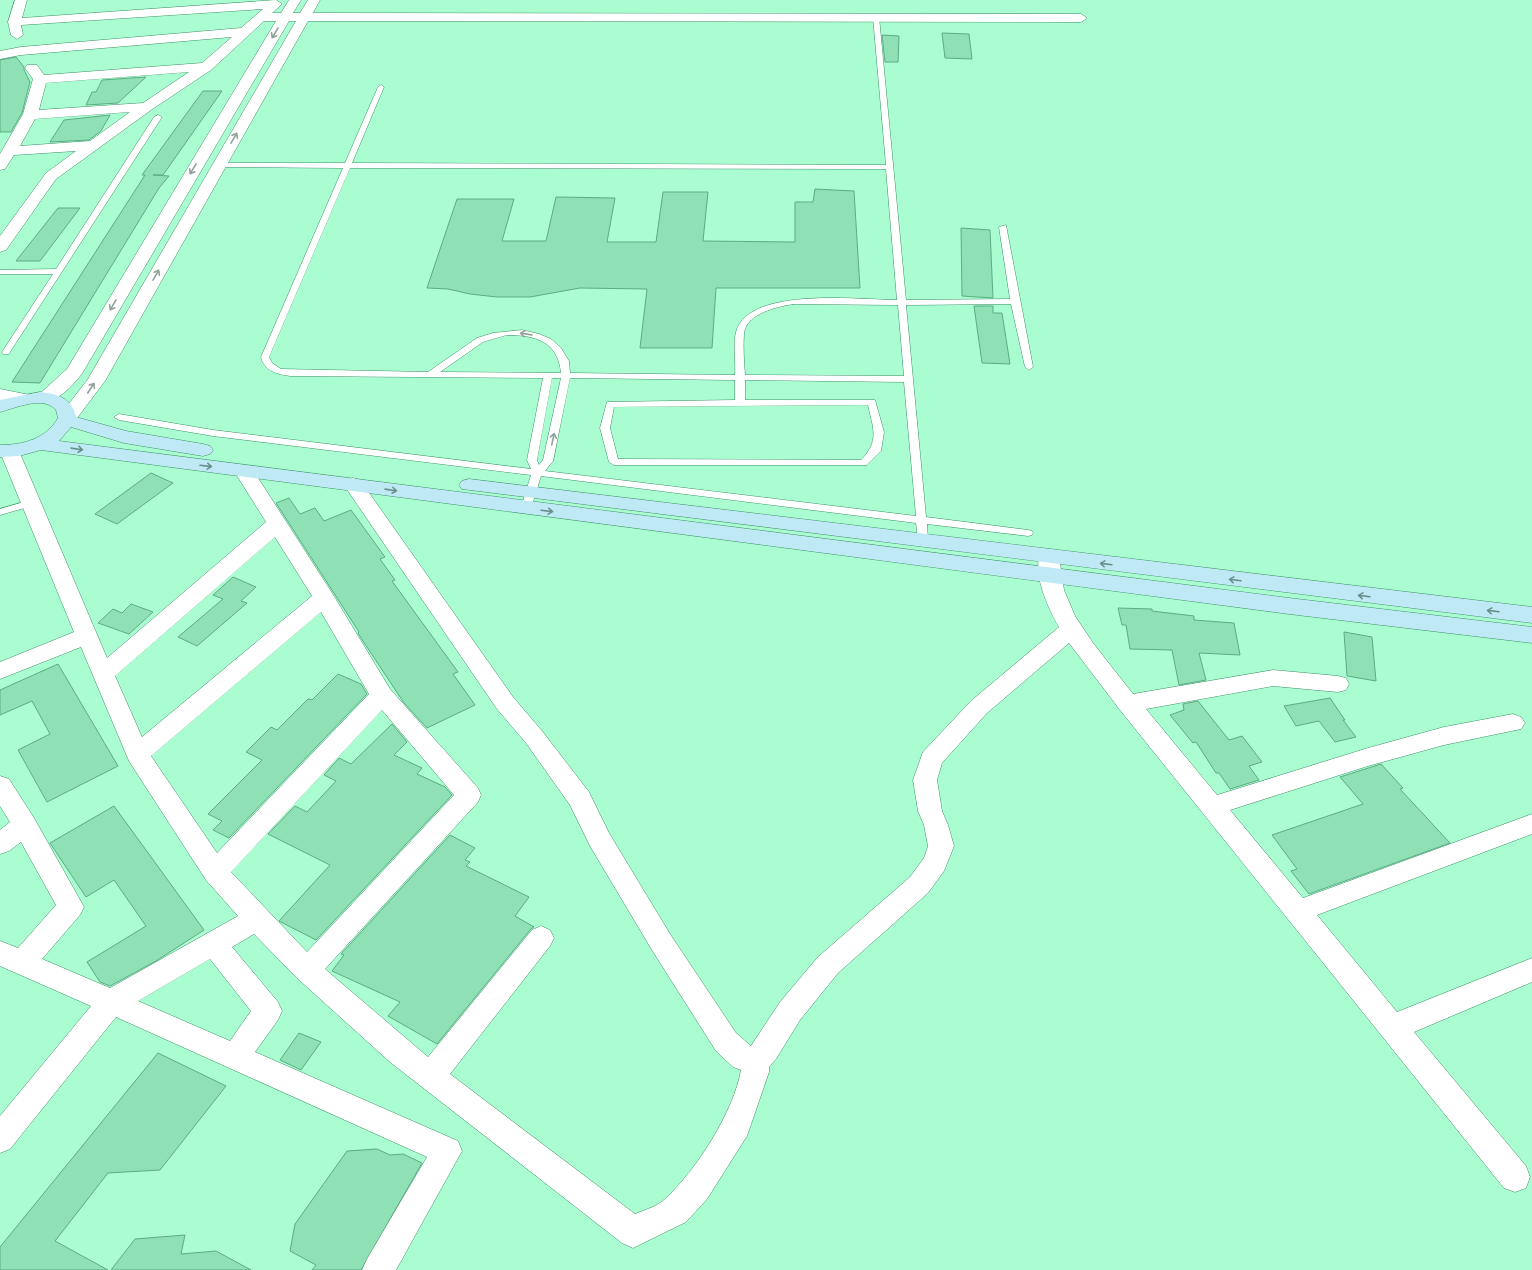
<svg xmlns="http://www.w3.org/2000/svg" width="1532" height="1270" font-family="Lato,sans-serif">
<rect width="100%" height="100%" fill="#aafdd0"/>
<!-- building -->
<g fill="#8fe0b5" stroke="#5bac83">
<path d="M942 33 969 34 972 59 945 58Z"/>
<path d="M882 35 899 36 898 62H885Z"/>
<path d="M16 57 24 67V70L30 82 22 113 11 132H0V60Z"/>
<path d="M146 77 118 103 86 105 92 92H96L102 80Z"/>
<path d="M203 91H222L163 175H153L169 176 159 188 40 383 12 382 145 175H142Z"/>
<path d="M110 115 101 131 89 140 50 142 64 120Z"/>
<path d="M815 189 854 191 860 288H716L712 348H640L647 289 580 288 530 297H497L470 294 448 289 427 288 457 199H514L502 241H546L556 197 615 198 607 242H656L663 192H708L703 241 795 242V202H813Z"/>
<path d="M58 208H80L40 261H16Z"/>
<path d="M961 228 990 230 993 298 962 296Z"/>
<path d="M974 306H993V313H1002L1010 364 982 363Z"/>
<path d="M151 473 173 483 117 524 95 514Z"/>
<path d="M289 498 300 514 315 508 324 521 351 510 385 557 380 559 395 580 392 581 458 672 453 674 475 705 427 728 404 703 363 641 358 633 359 632 276 503Z"/>
<path d="M233 577 256 587 241 601 247 603 197 646 178 637 223 599 213 595Z"/>
<path d="M131 604 153 612 129 634 98 623 113 609 122 613Z"/>
<path d="M1118 608 1152 609V611L1194 616V620L1234 623 1240 655 1199 653 1206 680 1179 685 1172 650 1130 649 1126 625H1122Z"/>
<path d="M1344 632 1372 637 1376 681 1347 676Z"/>
<path d="M58 664 118 766 47 802 18 750 50 734 32 701 0 715V690Z"/>
<path d="M338 674 361 684 367 694 229 838 213 830 222 821 208 814 262 760 246 752 271 727 277 730 308 699 312 700Z"/>
<path d="M1330 698 1345 720H1343L1356 737 1335 742 1319 721 1296 726 1284 706Z"/>
<path d="M1198 701 1229 740 1242 736 1262 762 1249 766 1259 780 1230 789 1219 773H1216L1196 742 1193 743 1170 715 1184 710 1183 704Z"/>
<path d="M392 724 407 742 394 755 422 768 417 774 445 787 452 795 316 940 279 921 330 865 268 834 295 806 307 812 336 781 324 775 339 758 351 764Z"/>
<path d="M1381 764 1403 788 1400 789 1450 843 1309 894 1291 871 1297 869 1272 835 1363 804 1340 777Z"/>
<path d="M114 806 204 930 156 961 110 986 100 982 87 962 146 926 114 880 86 897 50 843Z"/>
<path d="M450 835 475 848 465 860 470 862 466 866 529 897 515 916 534 927 531 929 437 1044 388 1016 400 1002 332 971 344 955 341 954Z"/>
<path d="M299 1033 321 1042 301 1070 280 1060Z"/>
<path d="M158 1053 226 1086 160 1170 108 1173 55 1241 108 1270H0V1247Z"/>
<path d="M377 1149 390 1155 403 1154 422 1163 361 1270H312L316 1265 290 1251 295 1224 347 1151Z"/>
<path d="M185 1235 181 1254 216 1251 251 1270H111L135 1239Z"/>
</g>
<g fill="none" stroke-linecap="round" stroke-linejoin="round">
<!-- service casing -->
<g stroke="#3e9068" stroke-width="1">
<g id="service">
<path d="M876 15 879 17 906 300 1010 299 999 227 1006 225 1033 367 1029 370 1025 367 1011 304 906 305 926 517 1028 530 1032 531 1033 533 1032 535 1028 536 927 524 928 540 923 543 918 540 916 523 541 476 531 508 526 511 521 508 531 475 213 436 119 420 114 417 119 414 213 430 531 469 527 460 543 378 290 376C277 374 264 371 261 357L343 168 219 167 215 165 216 163H345L378 87 381 85 384 87 352 163 886 165 873 17ZM350 168 886 169 897 300C861 300 748 286 736 332 733 343 736 363 735 375L570 373 569 361 561 348 551 339 539 334 522 330 493 333 477 338 428 372 281 369 272 363 269 357ZM793 304 898 305 904 376 745 375C744 361 743 347 744 333 747 313 777 307 793 304ZM507 335C535 335 558 341 561 373L440 372 483 342ZM552 378H561L543 460 539 465 537 460ZM570 378 735 380V400L607 402 600 428 609 462 614 465H867L881 451 884 432 875 400H745V380L904 382 916 516 545 471 553 461ZM868 405C873 428 880 441 861 460L618 459 610 428 614 407Z"/>
<path d="M158 115 162 117 10 352 9 354H3L2 352 53 274H0V270L56 269 154 117Z"/>
<path d="M31 500 36 503 35 505 0 515V509Z"/>
</g>
</g>
<!-- minor casing -->
<g stroke="#3e9068" stroke-width="1">
<g id="minor">
<path d="M15 0H27L22 18 276 0 282 4 272 13H281L289 0H301L293 13H300L308 0H320L313 13 1081 14 1087 18 1081 22 308 21 105 381 74 422 67 424 60 422 58 418 88 379 296 21H289L83 372C74 385 54 406 37 402L35 398 67 369 276 21H264L211 70 151 110 56 179 6 250 0 252V236L46 173 76 151 14 155 5 169 0 170V154L23 114 33 79 25 68 27 65H37L44 75 202 63 232 37 21 55 0 59V51L21 47 241 28 263 9 21 25 23 35 17 39 11 35 8 22ZM189 72 143 103 39 110 46 83ZM130 112 90 141 20 146 35 119Z"/>
<path d="M9 445 16 447 19 451 107 658 266 522 234 471 237 467 244 465 251 467 332 593 390 689 478 788 481 795 478 802 325 969 428 1057 532 930 541 926 550 930 554 938 550 946 450 1074 635 1214C645 1210 658 1206 665 1199 696 1171 734 1111 741 1070L733 1067 716 1051 652 950 590 846 570 805 526 743 497 709 346 488 343 484 346 480 353 478 360 480 513 697 542 731 589 792 609 833 670 934 736 1033 751 1046 780 1002 818 957 910 877 924 858 928 846 924 825 918 811 913 780 923 752 971 701 1059 627C1049 610 1030 570 1042 551L1049 549 1056 551 1059 556 1064 590 1075 616 1093 643 1133 694 1273 670 1338 676 1346 678 1349 684 1346 690 1338 692 1273 686 1146 709 1217 795 1368 748 1444 727 1513 714 1521 717 1525 723 1521 729 1444 745 1368 766 1230 810 1303 898 1532 814V834L1317 915 1397 1012 1532 958V982L1414 1032 1526 1166 1530 1177 1526 1188 1515 1192 1504 1188 1120 710 1069 643 987 713 942 763 937 780 942 811 948 825 954 846 944 871 928 893 838 973 800 1020 776 1059 769 1067V1072L747 1136 707 1199 686 1222 633 1248 622 1243 390 1062 297 978 254 934 232 947 278 1002 282 1011 278 1020 255 1052 458 1141 462 1151 396 1270H362L367 1259 427 1157 116 1017 10 1149 0 1153V1116L91 1006 0 966V941L18 948 56 905 21 842 9 851 0 854V830L10 822 0 806V776L9 779 34 818 84 907 80 915 42 959 110 988 238 916 206 880 129 761 81 647 0 679V662L74 632 0 452 2 447ZM275 537 312 596 142 737 115 676ZM321 612 369 694 217 853 151 756ZM382 710 454 795 307 952 231 872ZM210 959 251 1011 230 1041 138 1001Z"/>
</g>
</g>
<!-- tertiary casing -->
<g stroke="#3e9068" stroke-width="1">
<path id="tertiary" d="M0 389 30 395 32 399 30 403 23 405 0 401Z"/>
</g>
<!-- secondary casing -->
<g stroke="#3e9068" stroke-width="1">
<g id="secondary">
<path d="M40 392C58 394 72 398 76 417L126 431 203 444 210 446 213 450 210 454 203 456 124 443 71 427 59 441 1289 598 1532 627V643L1289 614 41 450 19 456 0 457V445C23 445 46 439 58 418L56 410C43 395 16 408 0 412V400Z"/>
<path d="M469 479 1532 607V623L462 489 459 485 462 481Z"/>
</g>
</g>
<!-- service -->
<use href="#service" fill="#fff" fill-rule="evenodd"/>
<!-- minor -->
<use href="#minor" fill="#fff" fill-rule="evenodd"/>
<!-- tertiary -->
<use href="#tertiary" fill="#fff" fill-rule="evenodd"/>
<!-- secondary -->
<use href="#secondary" fill="#bfeaf5" fill-rule="evenodd"/>
</g>
<!-- one-way arrows -->
<defs><path id="oneway-shaft" d="M-6 0H5M1.5-3L5.5 0L1.5 3" fill="none" stroke-width="1.6" stroke-linecap="round" stroke-linejoin="round"/></defs>
<g stroke="#90a299">
<use href="#oneway-shaft" transform="translate(275 33) rotate(121)"/>
<use href="#oneway-shaft" transform="translate(234 138) rotate(-60)"/>
<use href="#oneway-shaft" transform="translate(193 169) rotate(121)"/>
<use href="#oneway-shaft" transform="translate(156 275) rotate(-60)"/>
<use href="#oneway-shaft" transform="translate(113 305) rotate(120)"/>
<use href="#oneway-shaft" transform="translate(526 334) rotate(-172)"/>
<use href="#oneway-shaft" transform="translate(91 388) rotate(-57)"/>
<use href="#oneway-shaft" transform="translate(553 439) rotate(-78)"/>
</g>
<g stroke="#698f8a">
<use href="#oneway-shaft" transform="translate(77 449) rotate(8)"/>
<use href="#oneway-shaft" transform="translate(206 466) rotate(7)"/>
<use href="#oneway-shaft" transform="translate(391 490) rotate(8)"/>
<use href="#oneway-shaft" transform="translate(547 511) rotate(7)"/>
<use href="#oneway-shaft" transform="translate(1106 564) rotate(-173)"/>
<use href="#oneway-shaft" transform="translate(1235 580) rotate(-173)"/>
<use href="#oneway-shaft" transform="translate(1364 596) rotate(-173)"/>
<use href="#oneway-shaft" transform="translate(1493 611) rotate(-173)"/>
</g>
</svg>
